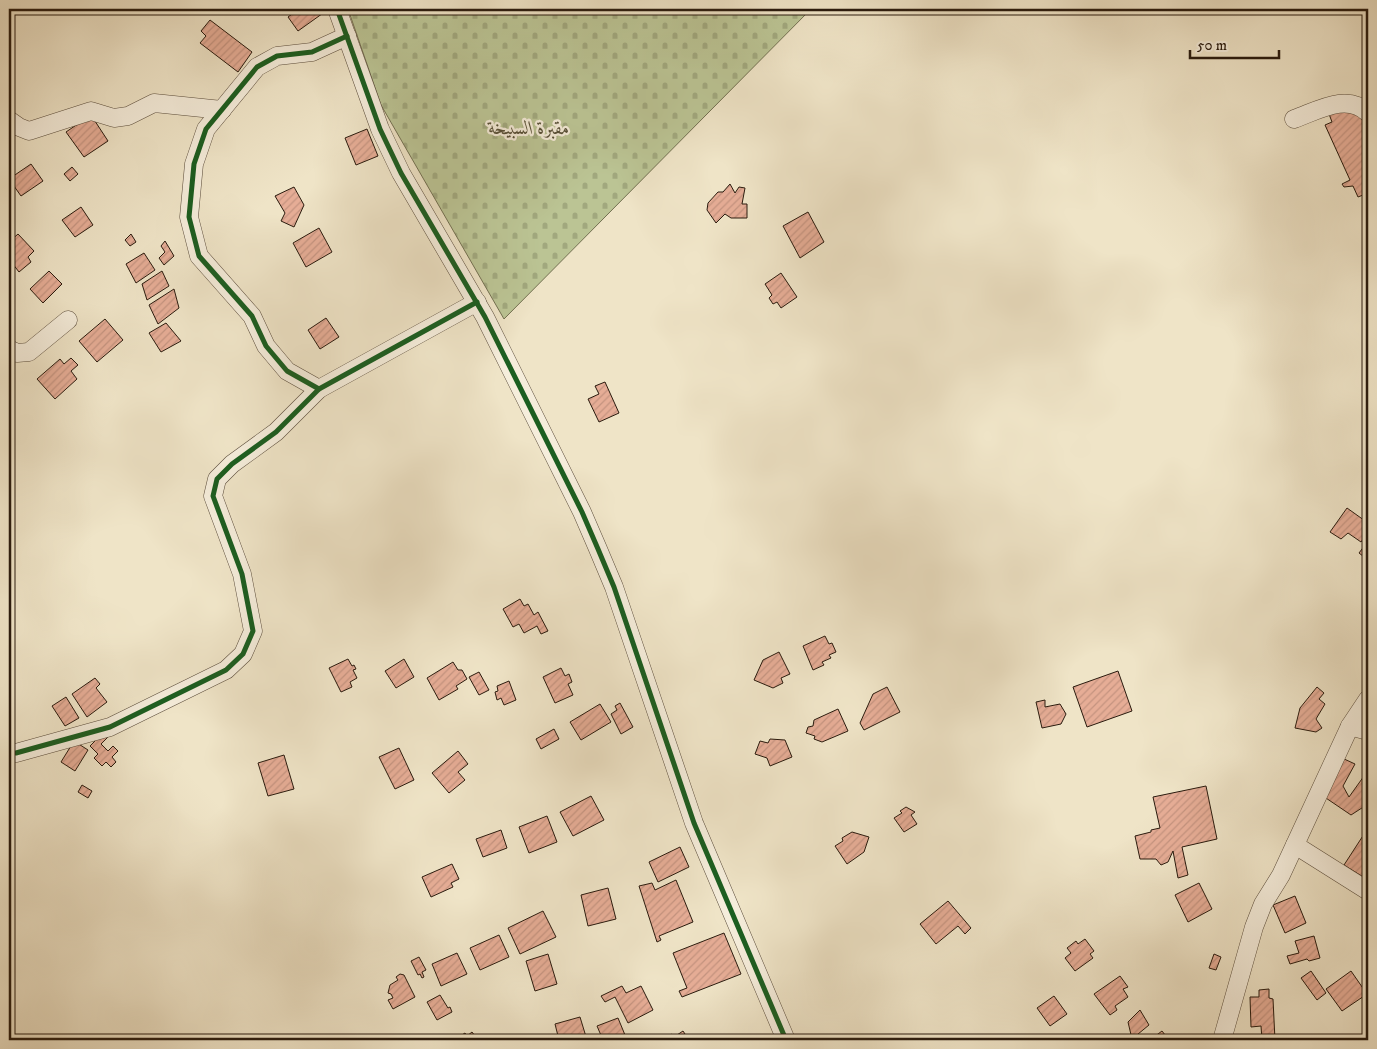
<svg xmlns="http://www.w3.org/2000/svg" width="1377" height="1049" font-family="'IM FELL DW Pica',Amiri,serif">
<defs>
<pattern id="cemetery-stones" width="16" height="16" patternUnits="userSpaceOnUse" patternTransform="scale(1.25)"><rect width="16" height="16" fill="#bbc494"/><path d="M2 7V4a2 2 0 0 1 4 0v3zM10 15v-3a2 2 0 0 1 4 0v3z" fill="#a1a87e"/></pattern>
<pattern id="building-hatch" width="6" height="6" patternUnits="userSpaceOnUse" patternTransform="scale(1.25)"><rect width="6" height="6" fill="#e6ad96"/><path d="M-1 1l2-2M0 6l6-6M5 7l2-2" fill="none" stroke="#c59480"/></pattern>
</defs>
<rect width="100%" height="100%" fill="#efe4c7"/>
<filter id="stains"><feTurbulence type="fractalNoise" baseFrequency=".004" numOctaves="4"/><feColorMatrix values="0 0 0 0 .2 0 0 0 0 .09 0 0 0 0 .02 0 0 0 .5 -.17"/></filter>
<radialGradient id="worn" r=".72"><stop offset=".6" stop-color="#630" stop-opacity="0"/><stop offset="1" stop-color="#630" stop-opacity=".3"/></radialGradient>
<!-- cemetery -->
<path fill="url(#cemetery-stones)" stroke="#727051" d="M348 9H811L504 319 381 105Z"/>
<!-- building -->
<g fill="url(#building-hatch)" stroke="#2a1b0e">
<path d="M299 9H324L326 11 298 31 288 17Z"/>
<path d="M210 20 252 52 238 72 200 43 206 36 201 31Z"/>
<path d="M1368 107V193L1358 197 1353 186 1344 187 1342 184 1350 180 1325 125 1332 122 1329 114Z"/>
<path d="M91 115 108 141 84 157 66 132Z"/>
<path d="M367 129 378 156 356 165 345 138Z"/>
<path d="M31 164 43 181 21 196 9 179Z"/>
<path d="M72 167 78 174 70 181 64 174Z"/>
<path d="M730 184 735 193 739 187 745 188 742 204H747V218H731L725 214 716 223 707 210 708 203 718 192H723Z"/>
<path d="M294 187 304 205 294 227 281 221 285 213 275 196Z"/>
<path d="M81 207 93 225 75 237 62 220Z"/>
<path d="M808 212 824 242 800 258 783 226Z"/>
<path d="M319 228 332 252 306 267 293 243Z"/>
<path d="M18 234 34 251 28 257 31 262 19 272 9 259V249L12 246 9 242Z"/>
<path d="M131 234 136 242 130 246 125 240Z"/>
<path d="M165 241 174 256 164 265 159 258 165 252 161 246Z"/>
<path d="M144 253 155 270 136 283 126 264Z"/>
<path d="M49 271 62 284 43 303 30 289Z"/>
<path d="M162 271 169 286 147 300 142 284Z"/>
<path d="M781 273 797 297 781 308 777 302 773 304 769 298 772 295 765 284Z"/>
<path d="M174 289 179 308 158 324 149 305Z"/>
<path d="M326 318 339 337 320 349 308 330Z"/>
<path d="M105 319 123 340 97 362 79 341Z"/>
<path d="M166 323 181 341 161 352 149 333Z"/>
<path d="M71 358 78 365 71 371 77 379 55 399 37 379 60 359 64 364Z"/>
<path d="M605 382 619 413 599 422 588 399 599 394 595 386Z"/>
<path d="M1347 508 1368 523V532L1361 542 1348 533 1341 539 1330 532Z"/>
<path d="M1368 541V560L1359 553Z"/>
<path d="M520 599 524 606 528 604 534 615 538 612 548 631 541 634 537 626 524 633 519 624 513 627 503 609Z"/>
<path d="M825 636 829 644 832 643 836 652 829 655 831 658 822 662 824 665 813 670 803 646Z"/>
<path d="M779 652 790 674 781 678 783 683 773 688 754 680 763 660Z"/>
<path d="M348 659 352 666 354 665 356 669 353 670 357 678 350 682 352 687 341 692 329 668Z"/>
<path d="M404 659 414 677 396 688 385 671Z"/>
<path d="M453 662 458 670H462L467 679 456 686 458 689 439 700 427 678Z"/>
<path d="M561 668 565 676 569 674 572 682 568 684 573 695 555 703 543 677Z"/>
<path d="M1118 671 1132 711 1087 727 1073 687Z"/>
<path d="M479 672 489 690 479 695 469 677Z"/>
<path d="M95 678 100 684 96 688 107 702 87 717 72 694Z"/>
<path d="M509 681 516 700 504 705 501 698 497 700 495 692 498 691 497 686Z"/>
<path d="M887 687 900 712 864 730 860 723 873 694Z"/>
<path d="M1317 687 1324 693 1319 699 1325 704 1316 719 1322 728 1316 732 1295 728 1300 708Z"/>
<path d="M66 697 79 718 65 726 52 706Z"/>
<path d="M1045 700V707L1060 704 1066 714 1061 724 1042 728 1036 702Z"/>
<path d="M620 703 633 727 621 734 611 714 617 710 615 706Z"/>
<path d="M600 704 611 722 581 740 570 722Z"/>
<path d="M838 709 848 731 822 742 814 739 815 736 806 733 808 727 813 726 814 720Z"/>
<path d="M554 729 559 739 541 749 536 739Z"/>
<path d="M102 734 109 736 101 744 108 751 113 746 118 751 112 757 116 762 111 767 106 762 102 766 94 758 98 754 90 746Z"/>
<path d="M770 739 785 740 792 757 770 766 767 758 755 754 760 741 768 743Z"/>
<path d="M74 741 88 750 75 771 61 762Z"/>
<path d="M399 748 414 780 395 789 379 757Z"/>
<path d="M458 751 468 764 458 772 465 780 449 793 432 773Z"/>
<path d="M284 755 294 789 268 796 258 763Z"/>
<path d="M1342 758 1355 764 1343 786 1349 797 1364 776 1368 777V804L1351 815 1320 794Z"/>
<path d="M82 785 92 791 88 798 78 792Z"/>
<path d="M1206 786 1217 839 1182 847 1188 875 1178 878 1173 851 1168 862 1161 865 1156 859H1140L1135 836 1151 832V830L1160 828 1153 797Z"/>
<path d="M591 796 604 820 573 836 560 812Z"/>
<path d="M906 807 915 812 911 815 917 824 904 832 894 818 902 813 900 811Z"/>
<path d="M547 816 557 842 529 853 519 827Z"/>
<path d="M1368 828V880L1344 865Z"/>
<path d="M501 830 507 848 483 857 476 839Z"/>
<path d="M852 832 869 837 864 852 847 864 835 846 843 841 842 838Z"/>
<path d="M680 847 689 867 658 882 649 862Z"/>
<path d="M452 864 459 879 451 883 453 887 431 897 422 877Z"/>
<path d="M676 880 693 922 659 936 661 940 657 942 639 886 652 883 655 890Z"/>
<path d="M1199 883 1212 909 1188 922 1175 895Z"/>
<path d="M608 888 616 919 588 926 581 895Z"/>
<path d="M1295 896 1306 923 1285 933 1273 905Z"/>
<path d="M948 901 971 928 965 934 958 926 936 944 920 924Z"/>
<path d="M543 911 556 937 520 954 508 928Z"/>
<path d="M724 933 741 974 682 997 679 991 687 988 673 953Z"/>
<path d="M499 935 509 957 480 970 470 948Z"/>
<path d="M1314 936 1320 958 1309 961 1307 959 1290 964 1287 956 1299 953 1295 941Z"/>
<path d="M1085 939 1094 951 1090 954 1093 958 1075 971 1065 958 1071 953 1067 948 1076 941 1078 944Z"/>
<path d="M457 953 467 974 441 986 432 964Z"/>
<path d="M548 954 557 984 535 991 526 961Z"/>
<path d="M1214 954 1221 957 1216 970 1209 968Z"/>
<path d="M419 957 426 970 422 972 424 977 422 978 420 974 418 975 411 961Z"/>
<path d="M1311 971 1326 993 1317 1000 1301 978Z"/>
<path d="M1351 971 1367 994 1342 1011 1326 989Z"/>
<path d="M400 974 404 975 415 997 393 1009 388 1000 393 998 391 994 388 993 390 985 398 980 396 977Z"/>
<path d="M1120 976 1128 987 1123 989 1128 997 1115 1006 1117 1010 1110 1015 1094 994Z"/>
<path d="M622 986 626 993 641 986 653 1010 628 1023 615 997 605 1002 601 996Z"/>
<path d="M1269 989V998L1273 999 1275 1040H1262L1261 1026 1251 1027 1250 997H1259V990Z"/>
<path d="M440 995 448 1008 450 1007 452 1012 437 1020 427 1002Z"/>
<path d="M1054 996 1067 1014 1050 1026 1037 1008Z"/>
<path d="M1140 1010 1149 1025 1132 1039 1128 1022Z"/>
<path d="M580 1017 587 1040H559L555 1024Z"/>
<path d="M618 1018 625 1035 613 1040H603L597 1026Z"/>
<path d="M683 1031 689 1040H668L666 1038 672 1034 674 1037Z"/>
<path d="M1162 1031 1169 1040H1150Z"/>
<path d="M472 1032 478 1040H454L465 1033 467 1036Z"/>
</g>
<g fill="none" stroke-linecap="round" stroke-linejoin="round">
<!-- minor casing -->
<g stroke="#5b4d3c" stroke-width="19">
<g id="minor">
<path d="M337 9 380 129 401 173 485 317 582 512 598 549 614 587 694 823 786 1040"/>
<path d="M347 36 312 52 277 56 257 67 206 129 194 164 189 217 199 256 252 316 266 346 287 371 319 389 477 302"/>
<path d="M1294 119C1317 111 1347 92 1368 113"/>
<path d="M9 120 19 127 29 131 91 111 114 118 128 116 154 103 222 110"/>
<path d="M9 349 17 353 29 352 68 320"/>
<path d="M1350 726 1368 731"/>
<path d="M16 753 110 727 226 670 243 654 253 631 242 574 213 496 217 479 232 464 276 432 319 389"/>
<path d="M1295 845 1368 891"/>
<path d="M1222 1040 1254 927 1263 904 1281 875 1350 726 1368 699"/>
</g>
</g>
<!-- minor -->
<use href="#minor" stroke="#f5eddb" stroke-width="18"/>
<!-- cycleway casing -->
<g stroke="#f5eddb" stroke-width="8">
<g id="cycleway">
<path d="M337 9 380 129 401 173 485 317 582 512 598 549 614 587 694 823 786 1040"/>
<path d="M347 36 312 52 277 56 257 67 206 129 194 164 189 217 199 256 252 316 266 346 287 371 319 389 477 302"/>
<path d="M16 753 110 727 226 670 243 654 253 631 242 574 213 496 217 479 232 464 276 432 319 389"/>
</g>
</g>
<!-- cycleway -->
<use href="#cycleway" stroke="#1b5e20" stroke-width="5"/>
</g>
<g text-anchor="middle" stroke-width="4.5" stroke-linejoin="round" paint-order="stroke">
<!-- park labels -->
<g font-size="19" font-style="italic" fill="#564e36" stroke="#f5eddb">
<text x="529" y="134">مقبرة السبيخة</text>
</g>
</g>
<!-- margin -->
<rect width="1377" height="1049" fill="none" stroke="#efe4c7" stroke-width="30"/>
<rect x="10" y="10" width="1357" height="1029" fill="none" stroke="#2a1b0e" stroke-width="2.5"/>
<rect x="15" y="15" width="1347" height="1019" fill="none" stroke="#2a1b0e"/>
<!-- scale -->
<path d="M1190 50v8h89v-8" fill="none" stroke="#2a1b0e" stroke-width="2.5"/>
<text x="1197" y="50" font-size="15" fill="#2a1b0e" stroke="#f5eddb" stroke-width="4" paint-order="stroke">50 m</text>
<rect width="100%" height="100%" filter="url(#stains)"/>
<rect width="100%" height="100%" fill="url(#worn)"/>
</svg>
